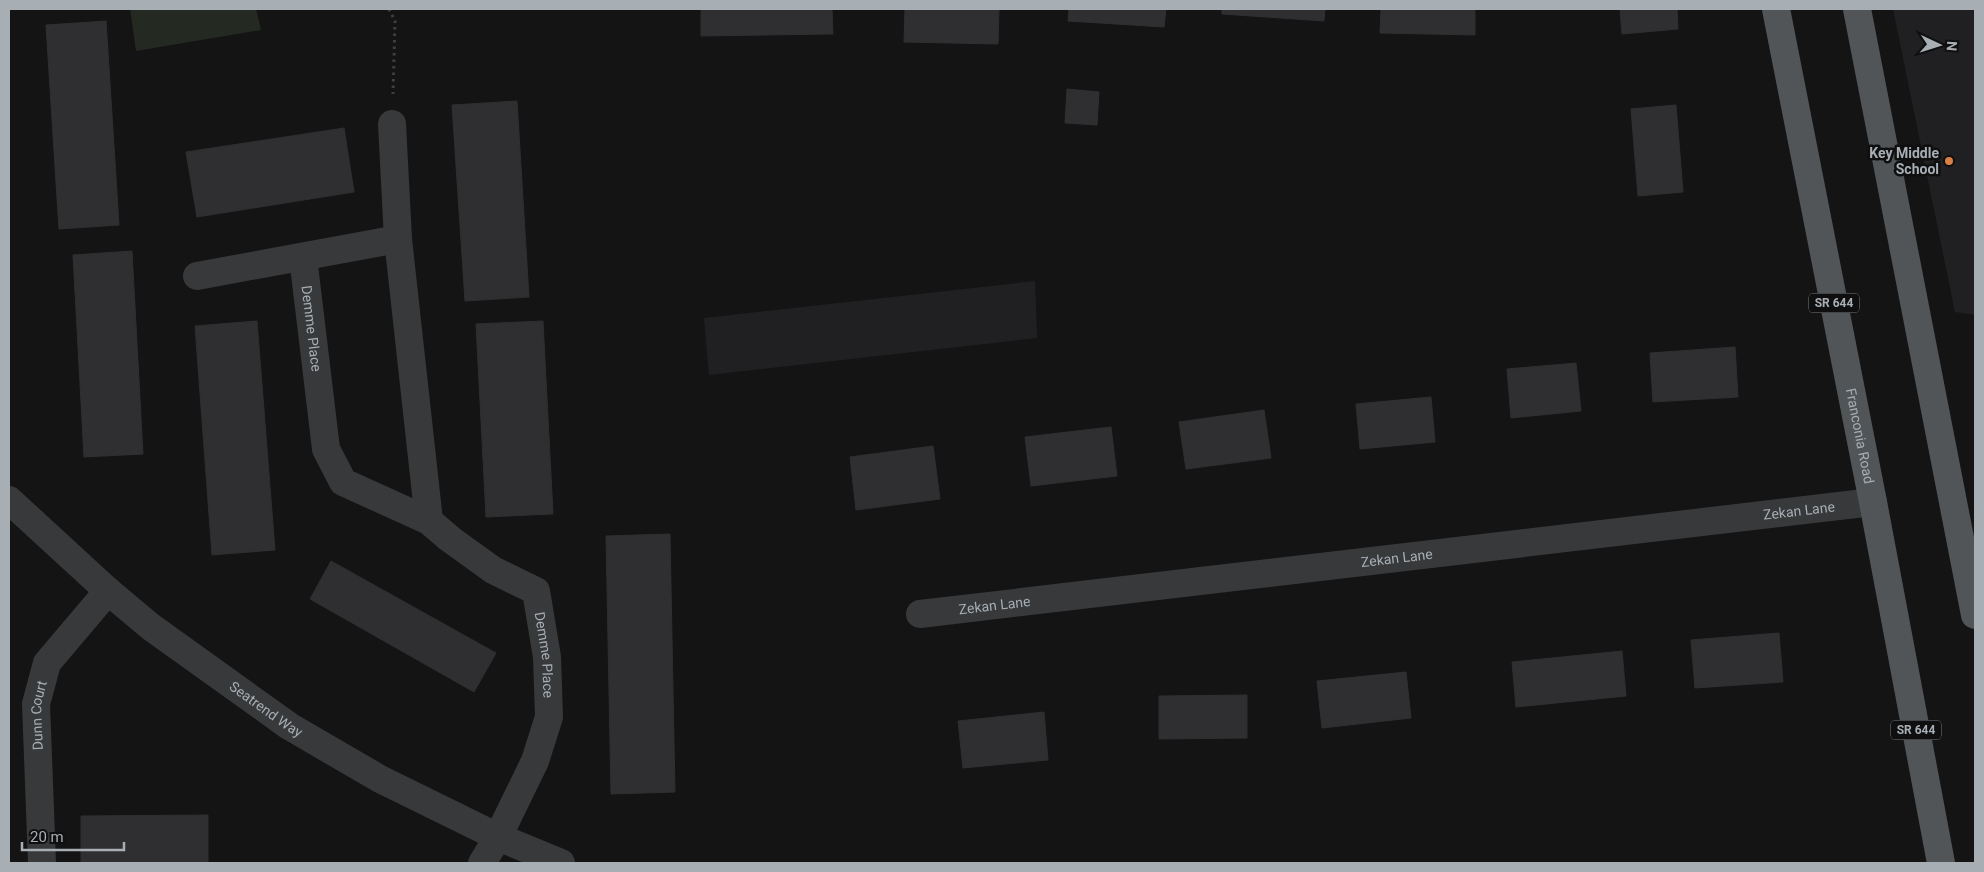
<svg xmlns="http://www.w3.org/2000/svg" width="1984" height="872" font-family="Roboto,sans-serif">
<rect width="100%" height="100%" fill="#141415"/>
<!-- built -->
<g fill="#202022">
<path d="M1893 9H1975V315L1955 312Z"/>
<path d="M1035 281 1037 338 709 375 704 318Z"/>
</g>
<!-- green -->
<path fill="#242922" d="M130 9H256L261 30 136 51Z"/>
<!-- building -->
<g fill="#2f2f31" stroke="#2e2f31">
<path d="M701 9H832L833 34 701 36Z"/>
<path d="M905 9H999L998 44 904 42Z"/>
<path d="M1069 9H1166L1164 27 1068 21Z"/>
<path d="M1222 9H1325L1324 21 1222 14Z"/>
<path d="M1381 9H1475V35L1380 33Z"/>
<path d="M1620 9H1677L1678 29 1622 34Z"/>
<path d="M106 21 119 225 59 229 46 25Z"/>
<path d="M1067 89 1099 92 1097 125 1065 123Z"/>
<path d="M517 101 529 297 465 301 452 105Z"/>
<path d="M1676 105 1683 192 1638 196 1631 109Z"/>
<path d="M344 128 354 192 197 217 186 152Z"/>
<path d="M132 251 143 454 84 457 73 255Z"/>
<path d="M257 321 275 550 212 555 195 326Z"/>
<path d="M543 321 553 514 486 517 476 324Z"/>
<path d="M1735 347 1738 397 1653 402 1650 353Z"/>
<path d="M1576 363 1581 411 1511 418 1507 369Z"/>
<path d="M1431 397 1435 442 1360 449 1356 404Z"/>
<path d="M1264 410 1271 458 1186 469 1179 422Z"/>
<path d="M1111 427 1117 476 1031 486 1025 437Z"/>
<path d="M933 446 940 499 856 510 850 457Z"/>
<path d="M670 534 675 792 611 794 606 536Z"/>
<path d="M331 561 496 653 474 692 310 599Z"/>
<path d="M1779 633 1783 682 1695 688 1691 640Z"/>
<path d="M1622 651 1626 696 1516 707 1512 662Z"/>
<path d="M1406 672 1411 718 1322 728 1317 681Z"/>
<path d="M1247 695V738L1159 739V696Z"/>
<path d="M1044 712 1048 760 963 768 958 721Z"/>
<path d="M208 815V863H81V816Z"/>
</g>
<g fill="none" stroke-linecap="round" stroke-linejoin="round">
<!-- path -->
<path stroke="#3d4042" stroke-width="3" stroke-dasharray="2.5 4" stroke-linecap="butt" d="M389 9 395 21 393 94"/>
<!-- street -->
<g stroke="#37393b" stroke-width="28">
<path d="M392 124 398 239 429 521"/>
<path id="s1" d="M303 257 326 449 343 482 429 521 450 539 493 570 536 591 547 657 549 717 535 761 498 837 482 863"/>
<path d="M197 276 398 239"/>
<path id="s2" d="M9 500 108 591 151 627 289 726 380 779 498 837 561 863"/>
<path id="s3" d="M920 614 1873 502"/>
<path id="s4" d="M42 863 36 704 47 663 108 591"/>
</g>
<!-- primary -->
<g stroke="#515558" stroke-width="28">
<path id="s5" d="M1776 9 1873 502 1941 863"/>
<path d="M1857 9 1975 615"/>
</g>
</g>
<!-- markers -->
<circle fill="#da7f46" stroke="#0f0f10" stroke-width="2" cx="1949" cy="161" r="5"/>
<g text-anchor="middle" stroke-width="5" stroke-linejoin="round" paint-order="stroke">
<!-- shield labels -->
<g fill="#0f0f10" stroke="#797e83" stroke-width="1">
<rect x="1809" y="293.5" width="50" height="19" rx="4"/>
<rect x="1891" y="720.5" width="50" height="19" rx="4"/>
</g>
<g font-size="12" font-weight="bold" fill="#a7aeb4">
<text x="1834" y="307">SR 644</text>
<text x="1916" y="734">SR 644</text>
</g>
<!-- poi labels -->
<g font-size="14" font-weight="bold" fill="#a7aeb4" stroke="#0f0f10" text-anchor="end">
<text x="1939" y="158">Key Middle<tspan x="1939" dy="16">School</tspan></text>
</g>
<!-- street labels -->
<g font-size="14" fill="#a7aeb4" stroke="#0f0f10">
<text dy="5" stroke="none"><textPath href="#s1" startOffset="72">Demme Place</textPath></text>
<text dy="5" stroke="none"><textPath href="#s5" startOffset="435">Franconia Road</textPath></text>
<text dy="5" stroke="none"><textPath href="#s3" startOffset="885">Zekan Lane</textPath></text>
<text dy="5" stroke="none"><textPath href="#s3" startOffset="480">Zekan Lane</textPath></text>
<text dy="5" stroke="none"><textPath href="#s3" startOffset="75">Zekan Lane</textPath></text>
<text dy="5" stroke="none"><textPath href="#s1" startOffset="518">Demme Place</textPath></text>
<text dy="5" stroke="none"><textPath href="#s2" startOffset="332">Seatrend Way</textPath></text>
<text dy="5" stroke="none"><textPath href="#s4" startOffset="148">Dunn Court</textPath></text>
</g>
</g>
<!-- border -->
<rect width="1984" height="872" fill="none" stroke="#a7aeb4" stroke-width="20"/>
<!-- north arrow -->
<g transform="translate(1939 45) rotate(94)" stroke="#0f0f10" stroke-width="4" paint-order="stroke">
<path d="M0-4L9 19L0 12L-9 19Z" fill="#a7aeb4"/>
<text y="-8" font-size="14" font-weight="bold" text-anchor="middle" fill="#a7aeb4">N</text>
</g>
<!-- scale -->
<path d="M22 842v8h102v-8" fill="none" stroke="#a7aeb4" stroke-width="2.5"/>
<text x="30" y="842" font-size="15" fill="#a7aeb4" stroke="#0f0f10" stroke-width="4" paint-order="stroke">20 m</text>
</svg>
